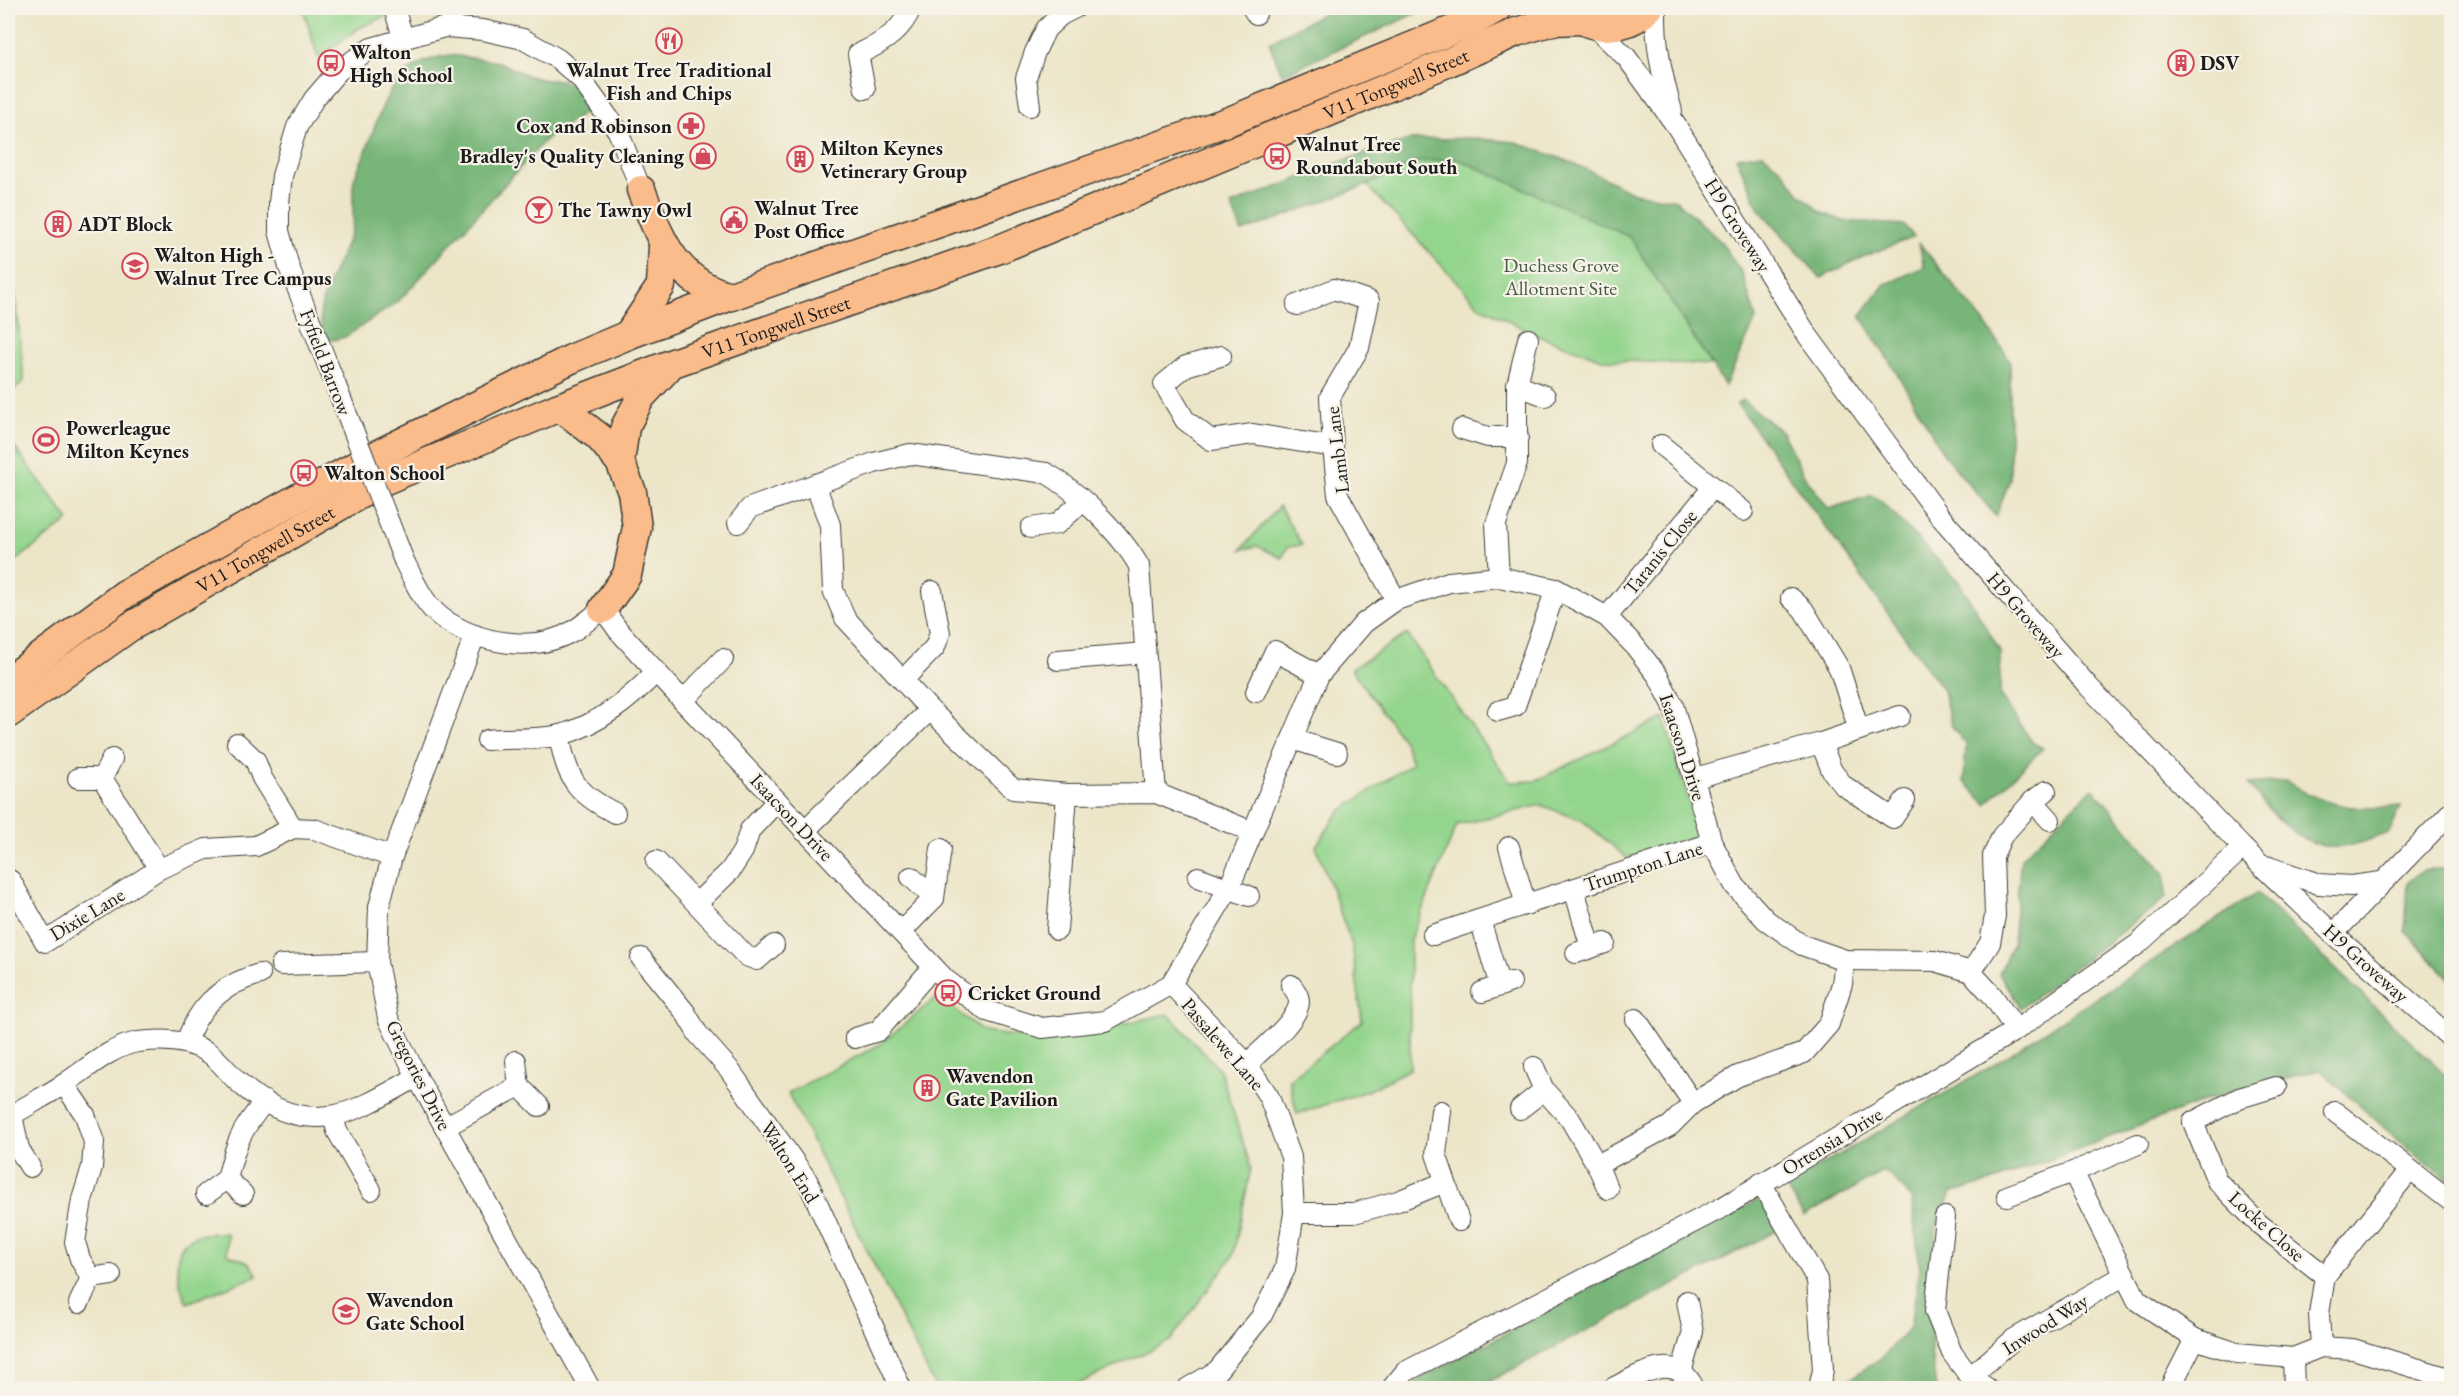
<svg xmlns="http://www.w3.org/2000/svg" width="2459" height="1396" font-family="'EB Garamond',serif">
<rect width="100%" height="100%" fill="#f7f3e8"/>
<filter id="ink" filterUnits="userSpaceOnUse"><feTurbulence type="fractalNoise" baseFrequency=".0167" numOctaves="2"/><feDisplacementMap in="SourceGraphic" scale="12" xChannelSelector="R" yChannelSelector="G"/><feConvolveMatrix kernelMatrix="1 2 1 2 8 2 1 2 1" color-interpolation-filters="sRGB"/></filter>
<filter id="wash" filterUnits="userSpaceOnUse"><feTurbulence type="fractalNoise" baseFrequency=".008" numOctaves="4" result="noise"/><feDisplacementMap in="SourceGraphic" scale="24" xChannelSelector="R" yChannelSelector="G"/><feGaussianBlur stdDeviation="1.35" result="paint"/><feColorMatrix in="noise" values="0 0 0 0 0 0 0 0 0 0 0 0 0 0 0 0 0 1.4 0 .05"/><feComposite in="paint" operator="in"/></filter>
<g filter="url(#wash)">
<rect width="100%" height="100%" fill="#ece5c8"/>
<!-- green -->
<g fill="#94d58d" stroke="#587854" stroke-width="1.5">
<path d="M303 8H383L386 16 361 27 318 58Z"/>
<path d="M1458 159 1630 237 1711 365 1605 360 1536 335 1479 306 1367 185 1416 162Z"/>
<path d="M8 271 16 299 24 381 8 395Z"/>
<path d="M13 445 69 520 8 567V449Z"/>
<path d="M1279 506 1302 545 1288 547 1282 558 1257 546 1241 550Z"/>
<path d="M1407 634 1510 782 1535 781 1664 718 1699 836 1627 858 1583 821 1541 805 1457 825 1410 940V1069L1367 1091 1297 1114 1289 1080 1362 1021 1352 945 1316 846 1339 812 1412 763 1404 741 1351 669Z"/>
<path d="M938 996 983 1032 1045 1040 1168 1014 1220 1070 1251 1168 1233 1256 1170 1341 1070 1388H936L788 1093 879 1045Z"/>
<path d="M227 1233V1254C240 1259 253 1261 257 1276L187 1303C177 1281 167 1244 199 1235 207 1233 218 1234 227 1233Z"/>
</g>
<!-- forest -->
<g fill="#77b678" stroke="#4a694a" stroke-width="1.5">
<path d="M1333 8H1427L1282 75 1269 42Z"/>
<path d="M451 55 499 62 528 76 545 80H561L576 87 595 106 546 139 399 301 345 337 333 340 328 339C303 309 347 256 352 227 355 212 351 195 354 180 357 169 364 158 368 146 385 98 393 63 451 55Z"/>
<path d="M1468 138 1516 142 1573 163 1634 193 1676 200 1721 242 1743 275 1756 319 1725 386 1630 237 1458 159 1416 162 1367 185 1242 232 1231 205 1351 158 1409 140Z"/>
<path d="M1762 153 1783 171 1800 194 1821 212 1843 221 1904 225 1914 237 1860 258 1821 278 1759 209 1736 157Z"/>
<path d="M1919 243 1983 321 2010 360V479L1996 516 1945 456 1898 375 1860 316 1884 285 1924 267Z"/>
<path d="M1742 400 1782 432 1805 477 1829 509 1872 495 1881 501 1959 582 2000 651V696L2033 743 2043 748 1986 804 1964 781 1966 744 1951 725 1943 690 1737 404Z"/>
<path d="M2286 781C2323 806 2358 812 2401 806L2389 833C2375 838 2361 843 2348 846 2306 855 2271 814 2248 784Z"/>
<path d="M2093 788 2165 874 2166 898 2021 1008 1999 974 2013 942 2021 858Z"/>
<path d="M2451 864V980L2405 931 2408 882 2422 871 2448 868Z"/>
<path d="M2257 893 2451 1081V1182L2408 1149 2320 1070 2228 1092 1991 1182 1951 1193 1936 1229 1931 1351 1936 1388H1844V1383L1885 1355 1910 1327 1920 1269 1911 1197 1885 1171 1804 1216 1785 1186 1992 1066Z"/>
<path d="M1760 1199 1778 1230 1477 1388H1413L1417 1380Z"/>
</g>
</g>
<g filter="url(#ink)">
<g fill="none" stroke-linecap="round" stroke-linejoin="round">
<!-- minor casing -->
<g stroke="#3b3a36" stroke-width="22">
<g id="minor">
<path d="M394 8 403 37"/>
<path d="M1252 8 1256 14"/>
<path d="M1656 8C1655 44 1662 76 1672 111"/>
<path d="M1592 24 1627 58 1677 127 1808 336 1939 515 2089 687 2243 848 2333 934 2452 1039"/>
<path d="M865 89 858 54C880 45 902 31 911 8"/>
<path d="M1030 106 1026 78 1035 52 1046 29 1061 15 1075 8"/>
<path d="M1297 305 1334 289 1369 301 1359 348 1330 397 1333 447 1338 495 1396 600"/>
<path d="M1221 356 1186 366 1164 384 1185 420 1211 440 1253 434 1333 447"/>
<path d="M1517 385 1545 396"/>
<path d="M336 386 289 267 279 231V203L282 176 297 127 314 99 338 71 371 48 445 27 483 30 523 39 558 59 580 78 618 131 641 190"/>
<path d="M1462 429 1488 437H1518"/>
<path d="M1661 445 1743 511"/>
<path d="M815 484 830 525 833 590 845 618 930 710 1013 789 1067 794 1156 793 1253 832"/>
<path d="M738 523 750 508 874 463 910 454 1046 473C1078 491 1121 534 1139 566L1156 793"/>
<path d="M1031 528 1057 524 1083 501"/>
<path d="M404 561C414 580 423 604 442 618 477 643 534 654 573 631 583 625 593 616 603 609L618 630 683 701 946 980 987 1011 1042 1028 1105 1021 1171 984 1229 888 1319 675 1364 623 1396 600 1449 582 1499 577 1556 589 1607 617 1634 645 1658 676 1673 705 1712 843 1735 886 1766 920 1802 945 1845 960 1935 961 1971 972 1992 995 2016 1030"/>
<path d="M1499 577 1496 524 1517 463V385L1528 339"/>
<path d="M1791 598 1803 609 1839 668 1859 730"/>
<path d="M1607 617 1713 487"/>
<path d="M475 635 392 857 379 907 377 962 388 1018 417 1077 590 1388"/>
<path d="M1058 660 1145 653"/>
<path d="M903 680 935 647 940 633 932 591"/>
<path d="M1256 692 1275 651 1319 675"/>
<path d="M683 701 723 659"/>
<path d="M1498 711 1515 706 1556 589"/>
<path d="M559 735C567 778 575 793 615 813"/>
<path d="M1292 739 1337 753"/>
<path d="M487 740C509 738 540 740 561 735 599 724 629 700 656 672"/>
<path d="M237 743 255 760 262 778 293 828"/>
<path d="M1821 743 1832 771 1844 786 1893 818 1905 800"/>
<path d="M78 778H102"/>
<path d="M102 778 159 869"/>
<path d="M102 778 112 759"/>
<path d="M1695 778 1821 743 1900 716"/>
<path d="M2033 801 2050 820"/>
<path d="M804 831 930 710"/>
<path d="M1509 847 1526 905"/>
<path d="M656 861 746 956 757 960 774 945"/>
<path d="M2266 866 2319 884 2351 886 2381 882"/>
<path d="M911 877 934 898"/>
<path d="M1198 877 1249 896"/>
<path d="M8 879 11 881 45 942 159 869 206 849 256 846 293 828 314 829 392 857"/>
<path d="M1574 889 1591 948"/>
<path d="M934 898 941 849"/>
<path d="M697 903 730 871 743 851 750 830 777 801"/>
<path d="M1480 920 1500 986"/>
<path d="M1057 930 1067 794"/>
<path d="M901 932 934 898"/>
<path d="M2333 934 2452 811"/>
<path d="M1433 935 1712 843"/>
<path d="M1576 953 1605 943"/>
<path d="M641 958 685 1012 698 1034 729 1069 807 1180 901 1388"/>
<path d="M281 965 377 962"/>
<path d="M1971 972 1990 943 1995 916 1993 856 2002 836 2033 801 2046 791"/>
<path d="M1171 984 1247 1064 1269 1097 1291 1157 1294 1213 1285 1269 1261 1317 1217 1371 1188 1388"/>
<path d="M1482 992 1511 982"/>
<path d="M1636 1019 1693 1103"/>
<path d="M855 1038 878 1031 933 967"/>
<path d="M186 1043C198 1006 222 984 260 974"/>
<path d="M1247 1064C1260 1051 1299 1020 1299 1002 1299 995 1295 990 1291 985"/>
<path d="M1534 1067 1544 1090 1570 1119 1597 1165 1670 1126 1693 1103 1738 1076 1804 1053 1829 1024 1842 984 1845 960"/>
<path d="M64 1084 85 1115 94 1142 92 1167 82 1200 75 1242 80 1259 91 1278"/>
<path d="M519 1086 539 1106"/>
<path d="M2276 1087 2239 1098 2193 1122 2217 1181 2258 1223 2325 1276"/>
<path d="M1520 1109 1544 1090"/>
<path d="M1441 1111 1436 1154 1459 1221"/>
<path d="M8 1112 12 1115 19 1149 30 1167"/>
<path d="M2335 1112 2452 1202"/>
<path d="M12 1115C30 1104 49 1094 67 1082 88 1068 112 1046 138 1042 161 1039 189 1040 209 1053 219 1060 227 1071 235 1079 261 1104 293 1121 330 1116 359 1112 391 1091 417 1077"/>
<path d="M333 1116 337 1131 371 1190"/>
<path d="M445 1127 519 1086 516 1061"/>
<path d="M2138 1144 2073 1172 2137 1300 2195 1339 2237 1353 2293 1358 2321 1347 2353 1349 2452 1379"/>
<path d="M1597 1165 1608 1189"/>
<path d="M227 1179 243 1194"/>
<path d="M1761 1183 1817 1280 1823 1370 1819 1388"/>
<path d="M206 1194 227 1179C236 1143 240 1131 265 1101"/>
<path d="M2007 1196 2073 1172"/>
<path d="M1294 1213H1354L1398 1201 1445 1182"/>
<path d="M1945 1217 1935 1311 1952 1353 1970 1377 1987 1388"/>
<path d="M91 1278 111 1275"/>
<path d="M79 1303 91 1278"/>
<path d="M2321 1347 2319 1314 2325 1276 2410 1170"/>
<path d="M2293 1358 2294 1388"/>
<path d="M1681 1372 1693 1332 1687 1301"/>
<path d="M1970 1377 2014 1339 2125 1275"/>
<path d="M1392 1388 1405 1372 1723 1207 2016 1030 2138 944 2243 848"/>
<path d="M1613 1388C1639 1375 1676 1350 1694 1388"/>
<path d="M2170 1388 2195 1339"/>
</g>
</g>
<!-- highway casing -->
<g stroke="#3b3a36" stroke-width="31">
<g id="highway">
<path d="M1567 8C1572 11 1577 17 1582 20 1604 32 1633 25 1649 8"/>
<path d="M641 190C660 238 675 283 731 296"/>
<path d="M628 335 661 286 663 245"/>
<path d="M557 408 568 413 599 437 620 462 632 492 637 527 627 575 603 609"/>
<path d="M620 462 625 427 641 397 667 369"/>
<path d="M8 681 125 594 368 459 571 359 628 335 731 296 1232 120 1474 21 1497 8"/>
<path id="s1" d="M8 714 130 627 383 481 557 408 673 363 1002 248 1449 62 1516 32 1553 21 1582 20"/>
</g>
</g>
<!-- minor -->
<use href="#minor" stroke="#fff" stroke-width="20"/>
<!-- highway -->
<use href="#highway" stroke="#fabc8b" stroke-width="28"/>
<!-- minor-bridge casing -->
<g stroke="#3b3a36" stroke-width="22" stroke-linecap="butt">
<path id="minor-bridge" d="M336 386 404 561"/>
</g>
<!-- minor-bridge -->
<use href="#minor-bridge" stroke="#fff" stroke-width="20"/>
</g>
</g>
<!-- icons -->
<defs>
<g id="restaurant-ring" transform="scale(1.35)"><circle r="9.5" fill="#f7f3e8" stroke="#d1495b" stroke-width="1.5"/><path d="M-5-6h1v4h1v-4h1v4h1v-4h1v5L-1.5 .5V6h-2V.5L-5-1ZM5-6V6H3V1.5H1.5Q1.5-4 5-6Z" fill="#d1495b"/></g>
<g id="bus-ring" transform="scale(1.35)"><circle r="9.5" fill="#f7f3e8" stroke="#d1495b" stroke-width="1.5"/><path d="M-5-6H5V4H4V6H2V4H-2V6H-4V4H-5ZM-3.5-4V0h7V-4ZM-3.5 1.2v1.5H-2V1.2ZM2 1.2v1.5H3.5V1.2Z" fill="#d1495b"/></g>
<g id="building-ring" transform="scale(1.35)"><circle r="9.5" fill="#f7f3e8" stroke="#d1495b" stroke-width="1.5"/><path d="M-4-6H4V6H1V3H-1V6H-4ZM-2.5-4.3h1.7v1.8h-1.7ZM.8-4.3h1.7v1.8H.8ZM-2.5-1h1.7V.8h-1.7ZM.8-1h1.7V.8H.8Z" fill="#d1495b"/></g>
<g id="pharmacy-ring" transform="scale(1.35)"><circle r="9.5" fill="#f7f3e8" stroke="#d1495b" stroke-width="1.5"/><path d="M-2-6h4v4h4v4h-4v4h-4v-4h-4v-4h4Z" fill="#d1495b"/></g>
<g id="shop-ring" transform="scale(1.35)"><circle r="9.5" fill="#f7f3e8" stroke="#d1495b" stroke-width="1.5"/><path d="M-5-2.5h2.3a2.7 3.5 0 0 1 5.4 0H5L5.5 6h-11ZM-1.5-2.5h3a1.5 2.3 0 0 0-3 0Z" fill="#d1495b"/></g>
<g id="bar-ring" transform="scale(1.35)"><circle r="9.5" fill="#f7f3e8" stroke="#d1495b" stroke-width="1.5"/><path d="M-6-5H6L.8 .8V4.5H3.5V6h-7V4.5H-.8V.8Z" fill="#d1495b"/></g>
<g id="civic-ring" transform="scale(1.35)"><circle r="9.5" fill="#f7f3e8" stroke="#d1495b" stroke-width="1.5"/><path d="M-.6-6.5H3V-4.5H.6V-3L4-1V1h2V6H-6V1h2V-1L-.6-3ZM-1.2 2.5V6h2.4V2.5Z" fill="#d1495b"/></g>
<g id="school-ring" transform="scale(1.35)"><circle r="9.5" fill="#f7f3e8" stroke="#d1495b" stroke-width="1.5"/><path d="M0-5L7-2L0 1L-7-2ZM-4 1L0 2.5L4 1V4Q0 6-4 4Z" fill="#d1495b"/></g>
<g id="stadium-ring" transform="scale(1.35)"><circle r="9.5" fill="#f7f3e8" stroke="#d1495b" stroke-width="1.5"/><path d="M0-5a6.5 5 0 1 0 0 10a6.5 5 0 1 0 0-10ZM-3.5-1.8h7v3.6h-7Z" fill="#d1495b"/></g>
</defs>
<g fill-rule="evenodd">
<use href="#restaurant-ring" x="669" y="41"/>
<use href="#bus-ring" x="331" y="63"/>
<use href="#building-ring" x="2181" y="63"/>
<use href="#pharmacy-ring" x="691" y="126"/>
<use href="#shop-ring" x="703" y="156"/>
<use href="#bus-ring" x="1277" y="156"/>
<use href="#building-ring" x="800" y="159"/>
<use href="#bar-ring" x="539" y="210"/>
<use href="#civic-ring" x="734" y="220"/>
<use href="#building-ring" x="58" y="224"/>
<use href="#school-ring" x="135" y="266"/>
<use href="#stadium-ring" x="46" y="440"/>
<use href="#bus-ring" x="304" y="473"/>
<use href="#bus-ring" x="948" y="993"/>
<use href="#building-ring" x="927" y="1088"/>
<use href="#school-ring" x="346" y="1311"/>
</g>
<g text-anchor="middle" stroke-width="4.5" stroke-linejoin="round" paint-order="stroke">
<!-- poi labels -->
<g font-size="20" font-weight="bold" fill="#1c1c1c" stroke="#f7f3e8" text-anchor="start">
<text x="350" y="59">Walton<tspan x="350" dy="23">High School</tspan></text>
<text x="2200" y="70">DSV</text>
<text x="669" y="77" text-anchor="middle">Walnut Tree Traditional<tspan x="669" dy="23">Fish and Chips</tspan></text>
<text x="672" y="133" text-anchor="end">Cox and Robinson</text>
<text x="1296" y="151">Walnut Tree<tspan x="1296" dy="23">Roundabout South</tspan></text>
<text x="820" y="155">Milton Keynes<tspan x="820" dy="23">Vetinerary Group</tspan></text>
<text x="684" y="163" text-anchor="end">Bradley's Quality Cleaning</text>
<text x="754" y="215">Walnut Tree<tspan x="754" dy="23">Post Office</tspan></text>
<text x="558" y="217">The Tawny Owl</text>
<text x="78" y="231">ADT Block</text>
<text x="154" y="262">Walton High -<tspan x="154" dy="23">Walnut Tree Campus</tspan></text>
<text x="66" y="435">Powerleague<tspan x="66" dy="23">Milton Keynes</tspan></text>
<text x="324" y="480">Walton School</text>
<text x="968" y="1000">Cricket Ground</text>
<text x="946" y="1083">Wavendon<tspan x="946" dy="23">Gate Pavilion</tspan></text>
<text x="366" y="1307">Wavendon<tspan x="366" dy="23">Gate School</tspan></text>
</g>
<!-- street labels -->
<g font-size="20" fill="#1c1c1c" stroke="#f7f3e8">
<text dy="7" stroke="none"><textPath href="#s1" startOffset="1530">V11 Tongwell Street</textPath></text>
<text transform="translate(1738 225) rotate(58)" y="7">H9 Groveway</text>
<text dy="7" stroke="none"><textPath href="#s1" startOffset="864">V11 Tongwell Street</textPath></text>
<text transform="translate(326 362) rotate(69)" y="7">Fyfield Barrow</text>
<text transform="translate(1337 450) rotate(-97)" y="7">Lamb Lane</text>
<text dy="7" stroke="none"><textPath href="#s1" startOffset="306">V11 Tongwell Street</textPath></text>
<text transform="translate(1660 552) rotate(-51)" y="7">Taranis Close</text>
<text transform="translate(2026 615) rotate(49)" y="7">H9 Groveway</text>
<text transform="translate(1683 747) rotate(72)" y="7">Isaacson Drive</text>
<text transform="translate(792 817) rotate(47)" y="7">Isaacson Drive</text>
<text transform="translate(1643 866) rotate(-18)" y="7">Trumpton Lane</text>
<text transform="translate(87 914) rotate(-31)" y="7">Dixie Lane</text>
<text transform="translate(2366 963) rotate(42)" y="7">H9 Groveway</text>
<text transform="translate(1223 1044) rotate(49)" y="7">Passalewe Lane</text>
<text transform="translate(419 1075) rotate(63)" y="7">Gregories Drive</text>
<text transform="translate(1832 1141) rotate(-31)" y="7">Ortensia Drive</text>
<text transform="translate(790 1162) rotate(58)" y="7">Walton End</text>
<text transform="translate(2267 1226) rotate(42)" y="7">Locke Close</text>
<text transform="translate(2045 1324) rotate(-32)" y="7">Inwood Way</text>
</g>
<!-- park labels -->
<g font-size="20" fill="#465d44" stroke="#f7f3e8">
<text x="1561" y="272">Duchess Grove<tspan x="1561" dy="23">Allotment Site</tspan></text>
</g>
</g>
<!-- margin -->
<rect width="2459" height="1396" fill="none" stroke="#f7f3e8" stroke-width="30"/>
</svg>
